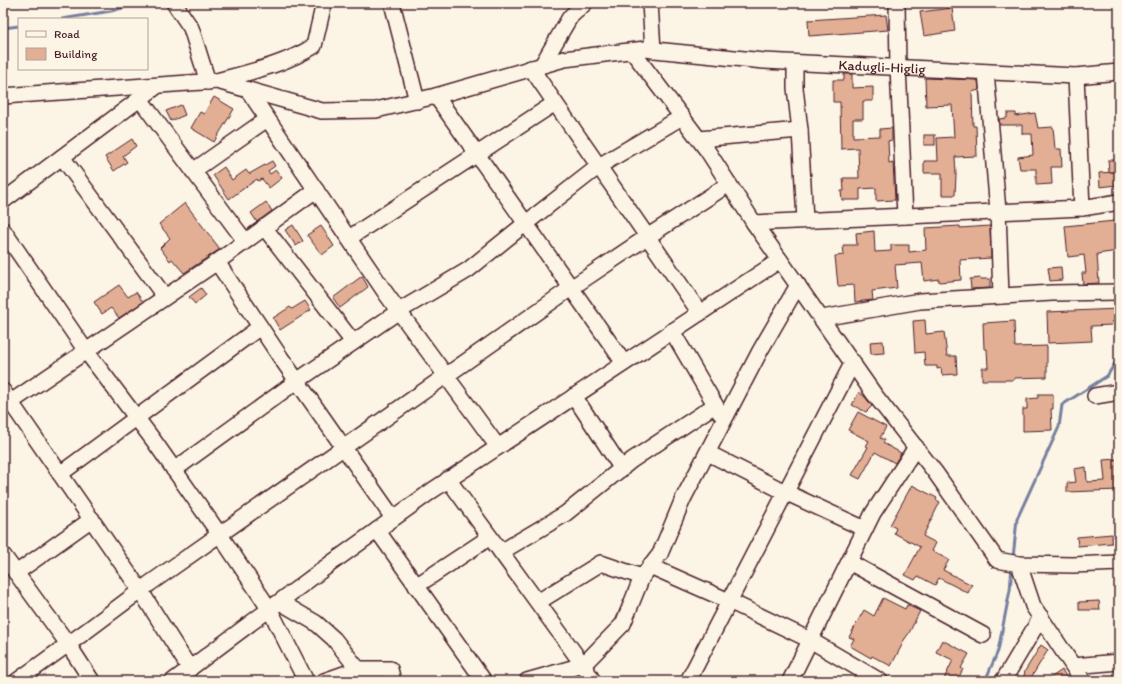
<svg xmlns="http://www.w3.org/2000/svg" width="1122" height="684" font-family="Itim,sans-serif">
<rect width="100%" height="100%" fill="#fcf5e5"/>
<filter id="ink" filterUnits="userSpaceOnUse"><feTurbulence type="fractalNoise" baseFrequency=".025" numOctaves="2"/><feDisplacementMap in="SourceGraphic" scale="8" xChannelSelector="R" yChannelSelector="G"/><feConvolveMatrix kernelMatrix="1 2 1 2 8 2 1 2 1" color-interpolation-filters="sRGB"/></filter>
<g filter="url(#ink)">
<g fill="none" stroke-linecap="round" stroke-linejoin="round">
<!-- stream -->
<g stroke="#767f9f" stroke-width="3">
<path d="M62 19 111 11 141 3"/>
<path d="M3 28 19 26"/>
<path d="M1013 558 1017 519 1059 427 1062 405 1107 376 1119 357"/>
<path d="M985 681 998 651 1010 590 1012 567"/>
</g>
</g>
<!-- building -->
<g fill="#e2af95" stroke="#4a1f2b">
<path d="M952 8 955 31 924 36 920 12Z"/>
<path d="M886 15 888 30 809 36 808 20Z"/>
<path d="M844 74H852V88L873 87V101H863V119H853V137L880 136V129L892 128V140L888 141 889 163 893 162 895 200 876 201V188L860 189V200H842L841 191H844L843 178H859L858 148 841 149 840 102H833V80H844Z"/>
<path d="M925 78 978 80 979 90 972 92 973 126H976L977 156 955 157 956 175 955 195H942V173H924V161H938L937 138 954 137 952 105 926 106Z"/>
<path d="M214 97 234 109 214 142 191 128 200 112 204 114Z"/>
<path d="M181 105 185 115 171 121 166 111Z"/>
<path d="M1007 113H1016V116L1035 113 1038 128 1053 127 1055 149H1061L1062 167H1051L1052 184 1036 185V169H1020L1018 157 1033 155 1032 134H1022V125H1000L999 119 1007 118Z"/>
<rect x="924" y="135" width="11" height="10"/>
<path d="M132 139 136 146 123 156 127 162 114 171 105 157Z"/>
<path d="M1108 160H1119V172H1109Z"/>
<path d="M272 161 275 166 268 171 270 174 276 170 282 178 269 188 262 179 258 181 257 179 229 199 213 175 224 167 232 180 246 170 249 174Z"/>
<path d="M1116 172 1117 185 1100 187 1099 173Z"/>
<path d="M266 202 272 211 257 222 251 213Z"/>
<path d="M185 203 220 249 184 273 172 259 170 261 160 248 170 238 159 224Z"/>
<path d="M1115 221 1118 251 1097 254 1099 283 1083 284 1082 273H1086L1084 255 1068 257 1065 226Z"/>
<path d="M293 225 303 241 296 246 285 230Z"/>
<path d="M321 226 334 246 322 255 307 235Z"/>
<path d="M960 226V228L990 226 991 258 960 260 961 280 939 282V279L924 281 922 263 895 265 897 288 872 291 873 300 855 302 854 285 838 286 835 256 844 255 843 245H857L856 233 874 231 875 252 891 251V245H909V252L926 250 925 228Z"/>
<path d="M1061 267 1062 280 1050 281 1048 268Z"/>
<path d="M362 276 368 287 340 308 333 298Z"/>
<path d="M981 278V279H990V288L971 289 970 279Z"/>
<path d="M119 285 128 297 136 292 143 302 119 318 111 308 102 314 94 302Z"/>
<path d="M201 288 206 295 195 304 189 297Z"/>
<path d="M305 301 311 310 280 330 273 318 290 307 292 309Z"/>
<path d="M1119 309V322H1111L1112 325 1091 326 1092 341 1048 343 1047 312Z"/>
<path d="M925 320 926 334 944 332 947 356H956L957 374 942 375 941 368 937 369V366H925L924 352 915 353 913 321Z"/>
<path d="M1014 321 1015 347 1047 346V377L1014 378V380H982V368H988L987 349H984L983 323Z"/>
<path d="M883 341 884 353 871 354 870 342Z"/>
<path d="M859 392 865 397 872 406 866 412 852 405Z"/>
<path d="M1038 394H1053V409H1051L1052 430 1023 431V409H1027V399L1038 398Z"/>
<path d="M858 412 886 427 880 438 885 440 883 443 901 453 895 463 875 452 860 479 852 475 868 447 866 446 869 441 848 430Z"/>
<path d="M1119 459V490L1067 492V483L1076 482 1074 469 1086 467 1087 482 1105 481 1103 460Z"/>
<path d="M912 485 937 498 936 500 940 502 923 536 936 543 932 551 949 560 943 570 972 585 968 593 939 578 935 585 918 576 915 580 905 575 920 547 894 533 896 528 890 525Z"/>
<path d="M1112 534V543L1078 546 1077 537Z"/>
<path d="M883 598 905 609 907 605 920 611 909 633 902 643H903L891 666 872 656 871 658 850 646 854 639 849 637 864 610 874 616Z"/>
<path d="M1099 601 1100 610H1079V602Z"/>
<path d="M942 640 969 654 961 668 963 669 957 681H943L953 660 936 652Z"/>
<path d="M1041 645 1048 650 1029 681H1023L1025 671Z"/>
<path d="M1062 670 1069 681H1046Z"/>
</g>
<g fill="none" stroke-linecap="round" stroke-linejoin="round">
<!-- minor casing -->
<g stroke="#4a1f2b" stroke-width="18">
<g id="minor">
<path d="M174 3 191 28 208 82"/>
<path d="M392 3 417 101"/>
<path d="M650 3 653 50"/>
<path d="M897 3 898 67 905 216"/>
<path d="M632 51 707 150 754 223 874 394 935 472 997 560 1019 564 1073 565 1119 563"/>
<path d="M795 63V88L800 130 805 220"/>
<path d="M542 65 570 17 585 3"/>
<path d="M531 68 700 313"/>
<path d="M986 72 998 211 1001 296"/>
<path d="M1076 76 1082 208"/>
<path d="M217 81C250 72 286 64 314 46L324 3"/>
<path d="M248 90 387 295 498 447"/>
<path id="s1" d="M3 96 217 81 322 111 376 110 436 96 564 59 645 49 764 61 1076 76 1119 72"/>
<path d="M436 96 624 363"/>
<path d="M140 99 245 241"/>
<path d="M699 139 800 130"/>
<path d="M62 157 165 297"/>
<path d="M193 171 267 119"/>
<path d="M3 201 157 86"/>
<path d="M754 223 1082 208 1119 202"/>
<path d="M264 227 353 342"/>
<path d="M3 230 86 351 154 441 220 535 270 610 306 681"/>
<path d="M349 238 555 103"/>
<path d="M217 262 281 358 393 518"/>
<path d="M822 318 920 301 1052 293 1119 292"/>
<path d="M672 331 720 413"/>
<path d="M3 391 140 590 190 669"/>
<path d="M574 396 622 469"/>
<path d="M1095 396 1119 392"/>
<path d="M11 402 217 262 316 190"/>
<path d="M708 453 785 492 865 529"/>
<path d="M174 470 297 381 399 311 468 270 526 223 599 166 682 117"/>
<path d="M60 474 260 327"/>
<path d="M448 479 583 665 593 681"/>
<path d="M377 530 484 681"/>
<path d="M501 552 565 514 632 460 715 405"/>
<path d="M3 555 68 644 92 681"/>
<path d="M849 562 983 635"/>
<path d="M1019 564 1033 606 1083 681"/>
<path d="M650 566 729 601 810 640 880 681"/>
<path d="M16 573 92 519"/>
<path d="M416 586 490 537"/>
<path d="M280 602 316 623 334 639 358 669"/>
<path d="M538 602 601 563 642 577"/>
<path d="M1073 666 1119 662"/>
<path d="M17 681 85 632 149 584 571 288 647 237 729 184"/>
<path d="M173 681 330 564 433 490 780 260"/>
<path d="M324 681 358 669H390L393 681"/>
<path d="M527 681 583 665 623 624 642 577 660 554 683 499 760 351 798 285"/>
<path d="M688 681 853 362"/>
<path d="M790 681 873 513 916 447"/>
<path d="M1003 681 1041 617"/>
</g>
</g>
<!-- minor -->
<use href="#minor" stroke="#fcf5e5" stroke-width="15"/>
</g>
</g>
<g text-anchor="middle" stroke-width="3" stroke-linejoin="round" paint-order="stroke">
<!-- street labels -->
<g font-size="14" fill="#4a1f2b" stroke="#fcf5e5">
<text dy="5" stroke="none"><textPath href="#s1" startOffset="892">Kadugli-Higlig</textPath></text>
</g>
</g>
<!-- margin -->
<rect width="1122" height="684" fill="none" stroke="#fcf5e5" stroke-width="16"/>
<rect x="8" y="8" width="1106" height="668" fill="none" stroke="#4a1f2b" stroke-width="1.5" filter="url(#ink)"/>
<!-- legend -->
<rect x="18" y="18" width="130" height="52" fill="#fcf5e5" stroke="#b59f9b"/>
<rect x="26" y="31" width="20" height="6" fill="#fcf5e5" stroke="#b59f9b"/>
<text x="54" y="38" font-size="12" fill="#4a1f2b">Road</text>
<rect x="26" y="48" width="20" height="12" fill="#e2af95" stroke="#b59f9b"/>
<text x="54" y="58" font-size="12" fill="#4a1f2b">Building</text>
</svg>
